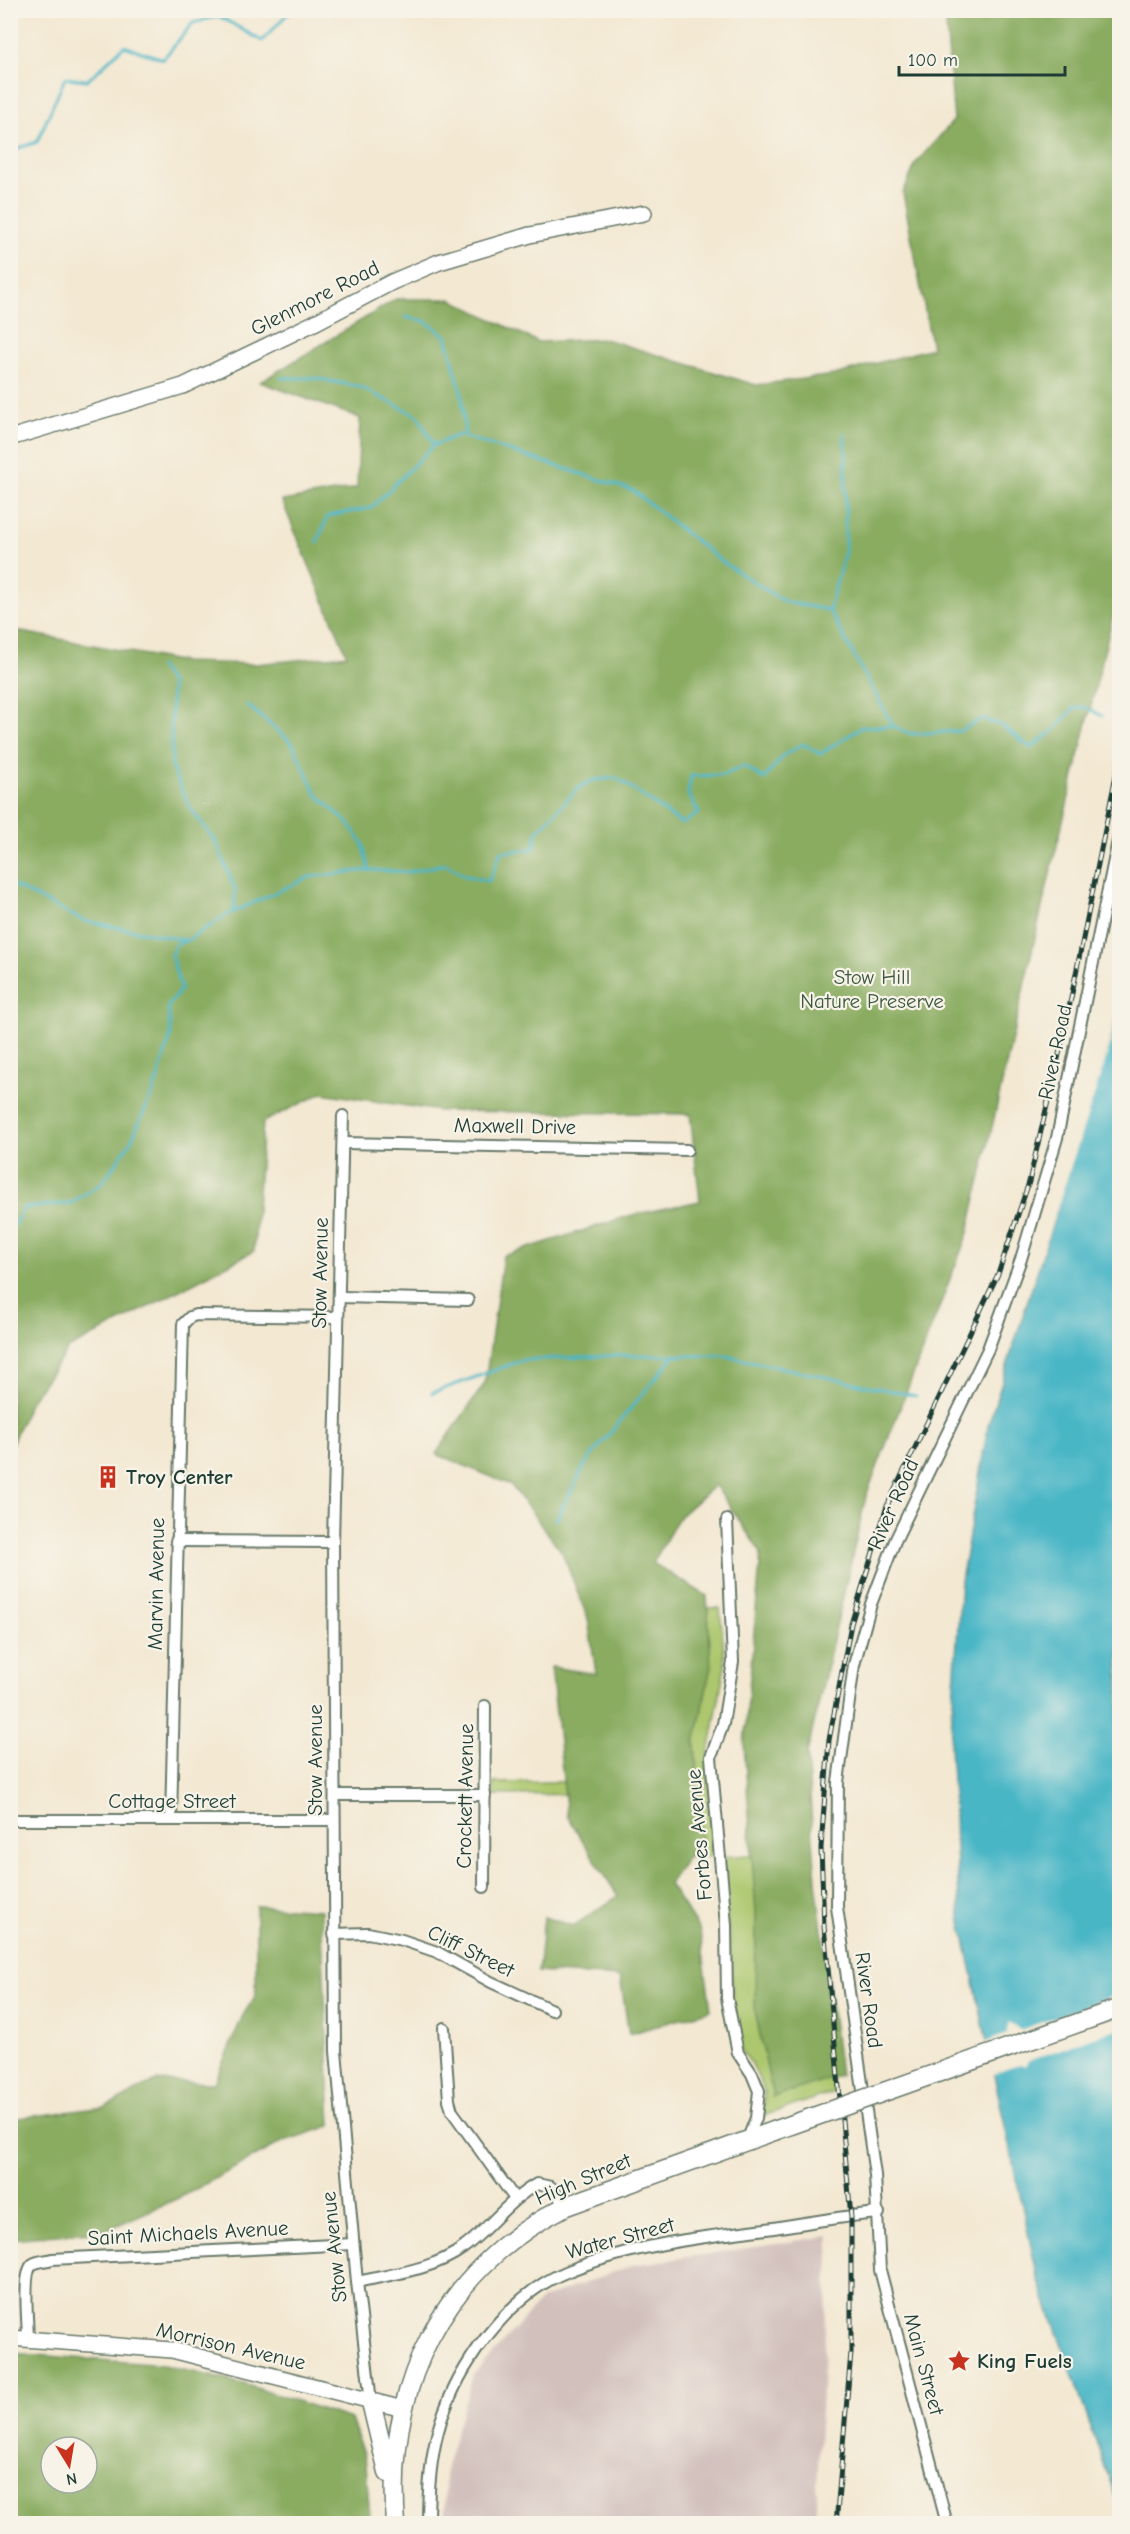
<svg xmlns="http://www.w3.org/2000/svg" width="1130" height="2534" font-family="'Comic Neue',sans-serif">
<rect width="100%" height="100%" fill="#f7f3e8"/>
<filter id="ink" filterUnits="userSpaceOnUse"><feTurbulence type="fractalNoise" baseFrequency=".0167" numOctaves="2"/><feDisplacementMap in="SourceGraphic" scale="12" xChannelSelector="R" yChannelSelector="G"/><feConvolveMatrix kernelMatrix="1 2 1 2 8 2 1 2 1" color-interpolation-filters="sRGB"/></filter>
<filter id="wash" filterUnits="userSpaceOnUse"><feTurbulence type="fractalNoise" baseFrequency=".008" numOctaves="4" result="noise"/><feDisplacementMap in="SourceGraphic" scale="24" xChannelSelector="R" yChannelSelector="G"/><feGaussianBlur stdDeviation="1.35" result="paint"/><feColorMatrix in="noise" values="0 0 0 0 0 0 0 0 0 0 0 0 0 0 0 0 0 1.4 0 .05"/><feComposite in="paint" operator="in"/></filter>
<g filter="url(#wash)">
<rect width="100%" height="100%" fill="#f3e8d2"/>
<!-- industrial -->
<path fill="#d1c0bc" d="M830 2236 815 2523H445V2470L473 2375 542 2299 633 2265Z"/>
<!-- green -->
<g fill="#acc76d" stroke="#668250" stroke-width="1.5">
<path d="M720 1608 725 1665 708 1758 712 1856 612 1857 614 1794 493 1795V1783L614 1781 623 1609Z"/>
<path d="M762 1854 823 2013 834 2092 763 2116 764 2091 752 2064 742 2052 733 2005 723 1857Z"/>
</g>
<!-- forest -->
<g fill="#89ac60" stroke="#54744a" stroke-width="1.5" fill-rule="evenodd">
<path d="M945 11H1119V591L1042 907 968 1233 866 1496 807 1754 816 1881 840 2075 773 2097 755 2011 756 1913 744 1745 761 1553 715 1485 679 1517 653 1563 707 1596 711 1666 695 1743 701 1837 669 1884 700 1931 711 2010 629 2034 620 1977 538 1972 544 1917 573 1926 618 1896 567 1816 551 1667 596 1674 588 1619 562 1552 511 1485 436 1454 485 1383 503 1256 632 1215 700 1201 690 1114 440 1111 322 1093 263 1122 254 1251 68 1349 29 1403 11 1446V630L184 662 256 664 347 655 282 501 357 488 360 418 260 382 396 299H451L538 342 605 339 756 385 834 375 932 348 903 193 916 163 954 120Z"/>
<path d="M256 1906 321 1910 331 2126 284 2141 185 2195 104 2231 11 2239V2119L105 2107 156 2081 214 2083 243 2015 256 1995Z"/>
<path d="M11 2353 163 2365 244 2384 351 2419 366 2463 370 2523H11ZM51 2447H87V2483H51Z"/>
</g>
<!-- water -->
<path fill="#4ab6c6" stroke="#347a7d" stroke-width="1.5" d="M1119 1012V2506L1038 2279 960 1917 950 1745 961 1581 988 1426Z"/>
<!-- pier -->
<g fill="#f3e8d2">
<path d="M1120 1009 1106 1059 1030 1291 1027 1290Z"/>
<path d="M1119 1994V2028L1028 2061 1025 2066 1020 2064 991 2075 984 2043 1006 2034 1009 2022 1020 2030Z"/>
</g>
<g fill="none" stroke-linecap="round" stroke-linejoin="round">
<!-- stream -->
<g stroke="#4ab6c6" stroke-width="3">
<path d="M10 151 37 142 65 78 88 80 124 46 163 59 193 23 219 16 262 41 291 10"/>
<path d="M405 317 425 321 446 336 462 395 465 437"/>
<path d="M281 378H315L360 387 418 416 434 445"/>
<path d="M317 542 328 516 371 508 434 445 459 435 632 490 721 561 785 602 829 610 893 726"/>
<path d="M829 610 845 552 846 453 844 433"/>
<path d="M159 667 171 684 172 768 190 808 216 842 235 889 234 912"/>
<path d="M247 705 292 743 317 795 348 823 363 844 369 870"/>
<path d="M10 884 84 921 184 940"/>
<path d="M10 1232 24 1208 71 1203 102 1183 130 1143 154 1090 171 1035 168 1006 181 989 171 955 176 944 186 941 227 915 309 877 369 870 409 872 445 864 466 876 489 881 501 852 534 849 537 832 578 788 593 780 617 778 682 824 699 813 688 794 691 776 723 775 744 766 764 779 784 755 803 744 820 754 862 727 893 726 911 734 960 731 981 719 1001 725 1031 748 1052 732 1074 708 1085 707 1102 716"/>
<path d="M432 1393 523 1360 624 1355 726 1356 916 1396"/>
<path d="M556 1520 587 1461 674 1356"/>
</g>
</g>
</g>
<g filter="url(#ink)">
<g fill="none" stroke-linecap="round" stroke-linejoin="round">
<!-- street casing -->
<g stroke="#69796b" stroke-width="14">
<g id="street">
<path d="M343 1116 333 1542 336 2051 357 2282 371 2402"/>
<path d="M343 1143 687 1150"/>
<path d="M339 1297 468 1300"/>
<path d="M727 1520 733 1662 723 1724 711 1757 726 1925 727 1998 738 2053 752 2074 759 2091 756 2118 747 2141"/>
<path d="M176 1541 333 1542"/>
<path d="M335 1795H485"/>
<path d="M10 1820H334"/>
<path d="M171 1820 183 1324 190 1317 196 1315 338 1317"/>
<path d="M484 1887 485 1706"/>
<path d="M334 1934 368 1933 402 1940 437 1952 491 1982 552 2010"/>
<path d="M444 2028 449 2100 452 2111 515 2199"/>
<path d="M357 2282C392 2274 433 2270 463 2248 489 2229 508 2200 537 2184L551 2187 566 2206"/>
<path d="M28 2339C28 2324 22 2271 33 2264 38 2261 46 2261 52 2259L353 2244"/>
<path d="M428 2524C428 2454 438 2405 478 2348 501 2316 529 2287 566 2272 628 2246 700 2237 766 2229 803 2224 841 2216 879 2213"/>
<path d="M947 2524 880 2270 875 2175 837 1907 838 1782 854 1665 871 1604 895 1541 988 1349 1021 1259 1057 1138 1120 831"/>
</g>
</g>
<!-- secondary casing -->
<g stroke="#69796b" stroke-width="18">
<g id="secondary">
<path d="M10 438 183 386 314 323 392 282 439 262 530 235 644 213"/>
<path d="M10 2338 172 2350 403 2409"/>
</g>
</g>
<!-- primary casing -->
<g stroke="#69796b" stroke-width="21">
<g id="primary">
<path d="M371 2402 388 2473"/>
<path d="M396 2524C385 2386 441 2270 566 2206L774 2131"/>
</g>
</g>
<!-- street -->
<use href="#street" stroke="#fff" stroke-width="10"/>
<!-- secondary -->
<use href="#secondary" stroke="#fff" stroke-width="15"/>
<!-- primary -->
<use href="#primary" stroke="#fff" stroke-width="18"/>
<!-- rail casing -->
<g stroke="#1f3d34" stroke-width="5">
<path id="rail" d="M836 2524 851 2353V2217L824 1926 821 1848 829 1740 851 1624 887 1506 998 1274 1029 1182 1064 1033 1120 755"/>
</g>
<!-- rail -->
<use href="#rail" stroke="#f7f3e8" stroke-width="3" stroke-dasharray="9" stroke-linecap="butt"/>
<!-- primary-bridge casing -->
<g stroke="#69796b" stroke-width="21" stroke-linecap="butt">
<path id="primary-bridge" d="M774 2131 1120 2008"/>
</g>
<!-- primary-bridge -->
<use href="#primary-bridge" stroke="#fff" stroke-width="18"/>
</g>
</g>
<!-- icons -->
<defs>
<g id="building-bare" transform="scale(1.8)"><path d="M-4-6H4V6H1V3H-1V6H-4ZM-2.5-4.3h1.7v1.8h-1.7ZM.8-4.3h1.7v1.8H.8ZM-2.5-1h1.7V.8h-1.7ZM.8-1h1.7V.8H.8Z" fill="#c8321e" stroke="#f7f3e8" stroke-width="2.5" paint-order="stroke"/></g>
<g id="sight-bare" transform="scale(1.8)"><path d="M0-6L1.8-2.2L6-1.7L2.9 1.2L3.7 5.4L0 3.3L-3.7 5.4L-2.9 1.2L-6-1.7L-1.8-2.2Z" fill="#c8321e" stroke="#f7f3e8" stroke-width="2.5" paint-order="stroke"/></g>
</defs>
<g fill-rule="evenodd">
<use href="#building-bare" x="108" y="1477"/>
<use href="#sight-bare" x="959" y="2361"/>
</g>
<g text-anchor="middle" stroke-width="4.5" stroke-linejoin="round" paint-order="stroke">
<!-- street labels -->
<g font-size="21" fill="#1f3d34" stroke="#f7f3e8">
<text transform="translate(315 298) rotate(-27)" y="7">Glenmore Road</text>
<text transform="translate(1055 1052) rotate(-78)" y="7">River Road</text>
<text transform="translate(515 1126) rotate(1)" y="7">Maxwell Drive</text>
<text transform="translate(320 1273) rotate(-89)" y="7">Stow Avenue</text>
<text transform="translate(893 1504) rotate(-66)" y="7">River Road</text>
<text transform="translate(156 1584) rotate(-89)" y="7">Marvin Avenue</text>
<text transform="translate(315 1760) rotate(-90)" y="7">Stow Avenue</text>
<text transform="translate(465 1796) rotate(-89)" y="7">Crockett Avenue</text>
<text x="172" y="1808">Cottage Street</text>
<text transform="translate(699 1835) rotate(-95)" y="7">Forbes Avenue</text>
<text transform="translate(471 1951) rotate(26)" y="7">Cliff Street</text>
<text transform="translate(869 2000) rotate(82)" y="7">River Road</text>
<text transform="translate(583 2179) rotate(-23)" y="7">High Street</text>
<text transform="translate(188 2233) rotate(-3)" y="7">Saint Michaels Avenue</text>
<text transform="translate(620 2238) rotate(-15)" y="7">Water Street</text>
<text transform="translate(334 2247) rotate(-96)" y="7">Stow Avenue</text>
<text transform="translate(231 2346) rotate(13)" y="7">Morrison Avenue</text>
<text transform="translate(924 2364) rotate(75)" y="7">Main Street</text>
</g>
<!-- park labels -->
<g font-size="21" fill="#3b593f" stroke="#f7f3e8">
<text x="872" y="984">Stow Hill<tspan x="872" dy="24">Nature Preserve</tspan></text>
</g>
<!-- poi labels -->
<g font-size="21" font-weight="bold" fill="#1f3d34" stroke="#f7f3e8" text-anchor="start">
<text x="126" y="1484">Troy Center</text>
<text x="977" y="2368">King Fuels</text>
</g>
</g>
<!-- margin -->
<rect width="1130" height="2534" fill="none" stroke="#f7f3e8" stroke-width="36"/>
<!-- north arrow -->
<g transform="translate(69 2465) rotate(169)"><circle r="28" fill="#f7f3e8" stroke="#a1aaa0" stroke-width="1.5"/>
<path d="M0-4.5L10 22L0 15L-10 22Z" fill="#c8321e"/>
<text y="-9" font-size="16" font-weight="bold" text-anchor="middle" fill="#1f3d34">N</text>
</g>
<!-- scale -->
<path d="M899 66v9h166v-9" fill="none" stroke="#1f3d34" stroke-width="3"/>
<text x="908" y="66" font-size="18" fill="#1f3d34" stroke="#f7f3e8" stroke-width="4.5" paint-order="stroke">100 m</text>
</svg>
